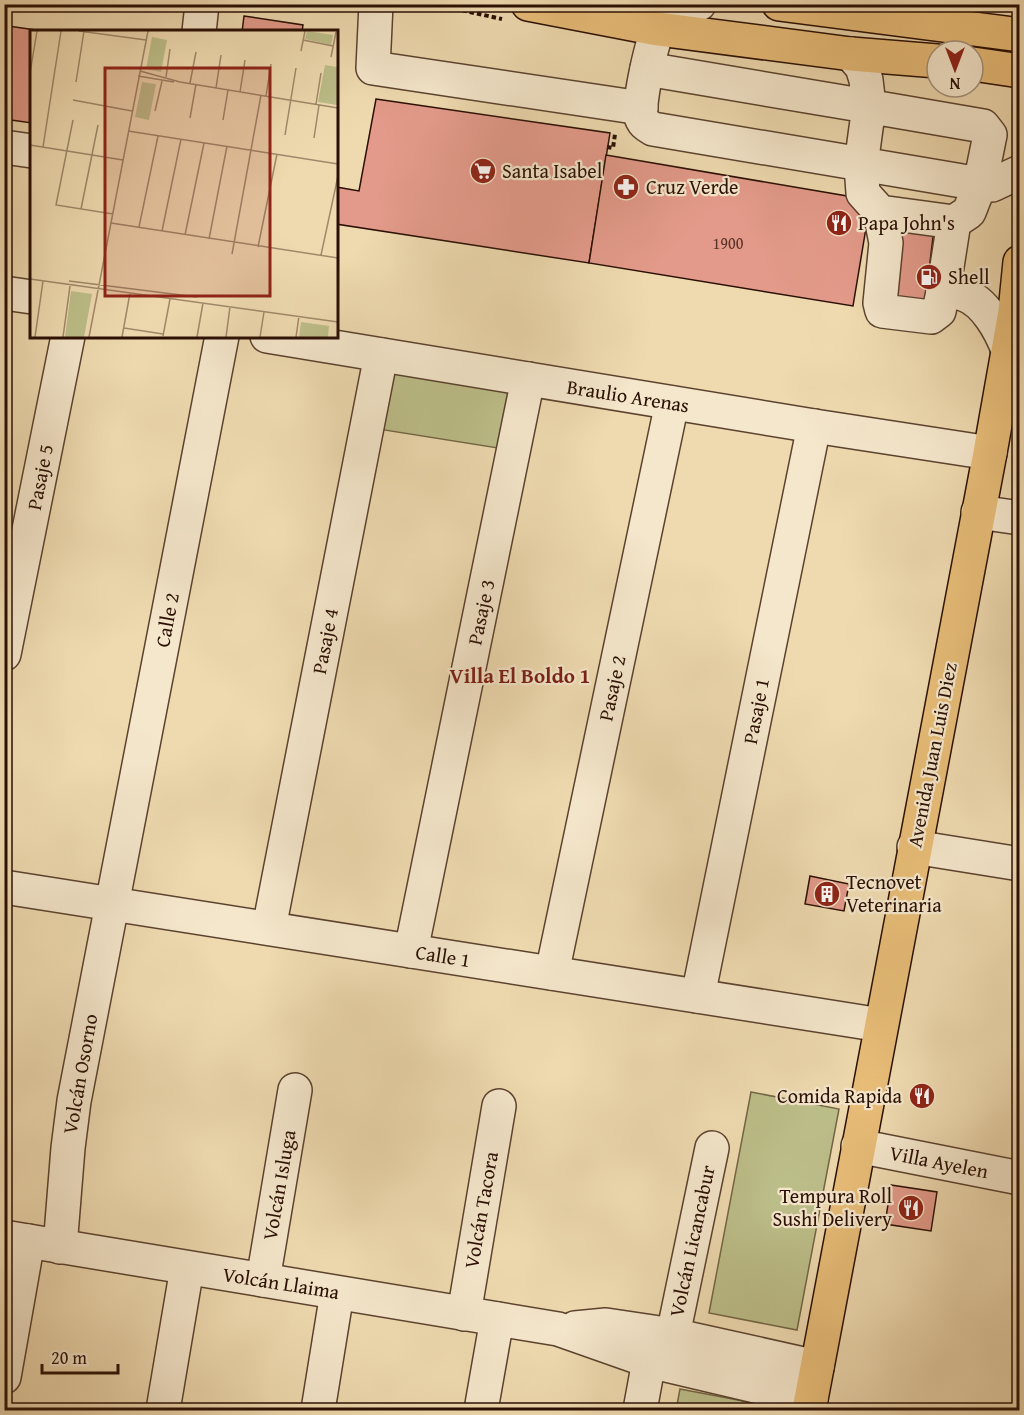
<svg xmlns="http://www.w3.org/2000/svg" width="1024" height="1415" font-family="'Gentium Book Plus',serif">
<rect width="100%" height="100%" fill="#efdab0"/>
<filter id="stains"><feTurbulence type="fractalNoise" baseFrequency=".00333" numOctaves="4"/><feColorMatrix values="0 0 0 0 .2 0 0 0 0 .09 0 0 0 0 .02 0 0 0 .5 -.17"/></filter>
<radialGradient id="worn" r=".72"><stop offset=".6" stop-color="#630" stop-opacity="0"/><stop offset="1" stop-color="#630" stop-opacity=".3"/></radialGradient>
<!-- green -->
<g fill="#bcbe89" stroke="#736646" stroke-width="1.5">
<path d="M388 369 516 389 504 449 378 429Z"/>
<path d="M751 1092 839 1109 797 1330 709 1313Z"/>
<path d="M680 1389 770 1406 769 1410H676Z"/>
</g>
<!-- building -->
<g fill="#e39a8a" stroke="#2a0f04" stroke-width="1.5">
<path d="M244 16 303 25 302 32H242Z"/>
<path d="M8 26 50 32H32V123L4 119V38H7Z"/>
<path d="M376 99 610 133 589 263 336 224V187L359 191Z"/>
<path d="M606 155 853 197 867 222 853 306 589 263Z"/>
<path d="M903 226 934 229 924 311 893 308Z"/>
<path d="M810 876 849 884 844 911 805 904Z"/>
<path d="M891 1185 937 1192 931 1231 885 1224Z"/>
</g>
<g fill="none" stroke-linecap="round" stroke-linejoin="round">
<!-- minor casing -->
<g stroke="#5b422f" stroke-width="36">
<g id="minor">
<path d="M376 4 373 68 641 108"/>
<path d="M699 4C686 10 667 17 659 29 652 38 638 105 641 116 642 123 648 126 653 129L980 184 992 185 1020 172"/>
<path d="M199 32 202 4"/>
<path d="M647 69C759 87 871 107 983 126L990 135 980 184 969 212 954 222 880 212 863 193 861 165 869 106 866 80 862 67 851 54"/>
<path d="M4 147 32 151"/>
<path d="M880 212 886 243 880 303 882 311 931 317 939 311 943 292"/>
<path d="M954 222 943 292C949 293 957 292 963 294 985 301 1001 331 1008 350"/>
<path d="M4 293 32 297"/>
<path d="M267 336 814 426 990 453"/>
<path d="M978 512 1020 518"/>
<path d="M4 654 68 336"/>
<path d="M914 847 1020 864"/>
<path d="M4 887 881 1025"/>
<path d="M269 928 381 355"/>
<path d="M411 951 528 379"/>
<path d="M552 973 672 403"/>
<path d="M698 996 814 426"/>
<path d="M858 1146 1020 1178"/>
<path d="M4 1237 558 1329 649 1361 811 1399"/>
<path d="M60 1247 68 1148 74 1101 222 336"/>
<path d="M263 1280 295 1090"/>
<path d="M464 1314 499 1106"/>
<path d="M575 1328 606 1325 673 1335 817 1367"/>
<path d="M673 1335 712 1148"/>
<path d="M4 1377 28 1241"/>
<path d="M163 1410 187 1268"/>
<path d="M318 1410 337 1293"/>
<path d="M481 1410 497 1319"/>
<path d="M640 1410 649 1361"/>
</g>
</g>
<!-- major casing -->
<g stroke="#2a0f04" stroke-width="36">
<g id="major">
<path d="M528 4 658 29 851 54 937 61"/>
<path d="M779 4 1020 35"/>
<path d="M973 64 1020 71"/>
<path d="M809 1410 990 453 1015 312 1020 262"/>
</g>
</g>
<!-- path -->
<g stroke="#2a0f04" stroke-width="4" stroke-dasharray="4.5 3" stroke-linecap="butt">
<path d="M433 4 502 19"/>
<path d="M607 147 613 148 615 134"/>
</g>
<!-- minor -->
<use href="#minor" stroke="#f5e7cc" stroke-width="33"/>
<!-- major -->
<use href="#major" stroke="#e8bd78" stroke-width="33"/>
</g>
<!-- icons -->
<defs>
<g id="supermarket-disc" transform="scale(1.35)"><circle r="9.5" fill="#8f2418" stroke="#f5e7cc"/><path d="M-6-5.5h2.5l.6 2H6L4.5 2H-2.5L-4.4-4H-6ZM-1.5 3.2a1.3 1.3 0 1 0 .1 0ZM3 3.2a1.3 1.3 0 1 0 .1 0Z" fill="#fff"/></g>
<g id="pharmacy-disc" transform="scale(1.35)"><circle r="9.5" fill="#8f2418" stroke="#f5e7cc"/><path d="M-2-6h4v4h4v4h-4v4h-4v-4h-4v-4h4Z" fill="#fff"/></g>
<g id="restaurant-disc" transform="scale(1.35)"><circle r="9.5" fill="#8f2418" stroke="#f5e7cc"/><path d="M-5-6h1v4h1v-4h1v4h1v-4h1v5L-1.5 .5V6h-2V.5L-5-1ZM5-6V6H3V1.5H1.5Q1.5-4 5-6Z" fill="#fff"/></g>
<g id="fuel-disc" transform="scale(1.35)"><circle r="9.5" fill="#8f2418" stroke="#f5e7cc"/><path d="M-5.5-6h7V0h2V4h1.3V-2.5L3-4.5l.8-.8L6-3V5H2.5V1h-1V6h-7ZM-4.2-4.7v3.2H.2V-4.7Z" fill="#fff"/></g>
<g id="building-disc" transform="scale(1.35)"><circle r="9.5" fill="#8f2418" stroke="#f5e7cc"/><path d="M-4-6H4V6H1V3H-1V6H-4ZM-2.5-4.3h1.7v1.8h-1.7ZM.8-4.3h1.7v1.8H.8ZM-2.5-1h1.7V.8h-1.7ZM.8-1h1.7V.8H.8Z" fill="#fff"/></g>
</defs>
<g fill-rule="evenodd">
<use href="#supermarket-disc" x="483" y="171"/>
<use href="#pharmacy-disc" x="626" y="187"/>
<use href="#restaurant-disc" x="839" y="223"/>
<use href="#fuel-disc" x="929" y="277"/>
<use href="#building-disc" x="827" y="894"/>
<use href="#restaurant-disc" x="922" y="1096"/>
<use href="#restaurant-disc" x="911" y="1208"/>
</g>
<g text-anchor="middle" stroke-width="4.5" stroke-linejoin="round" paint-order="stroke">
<!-- number labels -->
<g font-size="16" fill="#583226">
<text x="728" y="249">1900</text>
</g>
<!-- poi labels -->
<g font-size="20" fill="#2a0f04" stroke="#f5e7cc" text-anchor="start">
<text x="502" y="178">Santa Isabel</text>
<text x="646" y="194">Cruz Verde</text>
<text x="858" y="230">Papa John's</text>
<text x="948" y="284">Shell</text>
<text x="846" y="889">Tecnovet<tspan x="846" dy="23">Veterinaria</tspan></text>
<text x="902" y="1103" text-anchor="end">Comida Rapida</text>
<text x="892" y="1203" text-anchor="end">Tempura Roll<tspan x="892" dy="23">Sushi Delivery</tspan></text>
</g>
<!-- street labels -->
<g font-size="20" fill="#2a0f04" stroke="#f5e7cc">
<text transform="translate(628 396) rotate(9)" y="7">Braulio Arenas</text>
<text transform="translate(40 477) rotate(-79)" y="7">Pasaje 5</text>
<text transform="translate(481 612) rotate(-78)" y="7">Pasaje 3</text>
<text transform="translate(167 620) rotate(-79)" y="7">Calle 2</text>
<text transform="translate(325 641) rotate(-79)" y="7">Pasaje 4</text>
<text transform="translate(612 688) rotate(-78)" y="7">Pasaje 2</text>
<text transform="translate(756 711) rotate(-79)" y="7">Pasaje 1</text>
<text transform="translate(932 755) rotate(-79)" y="7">Avenida Juan Luis Diez</text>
<text transform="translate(443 956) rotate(9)" y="7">Calle 1</text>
<text transform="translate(80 1074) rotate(-80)" y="7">Volcán Osorno</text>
<text transform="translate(939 1162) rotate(11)" y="7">Villa Ayelen</text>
<text transform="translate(279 1185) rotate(-80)" y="7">Volcán Isluga</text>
<text transform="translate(481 1210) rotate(-80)" y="7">Volcán Tacora</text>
<text transform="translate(692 1241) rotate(-78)" y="7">Volcán Licancabur</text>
<text transform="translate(281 1283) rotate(9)" y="7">Volcán Llaima</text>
</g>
<!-- neighbourhood labels -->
<g font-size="21" font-weight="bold" fill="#7a1f14" stroke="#f5e7cc">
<text x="520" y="683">Villa El Boldo 1</text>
</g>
</g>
<!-- overview -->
<g transform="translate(30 30)">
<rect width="308" height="308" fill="#efdab0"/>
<path d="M277 1 303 5 301 15 275 9ZM122 7 137 10 131 42 116 39ZM295 35 307 37V75L288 72ZM112 52 126 54 119 90 105 87ZM41 261 62 264 54 307H35ZM271 292 299 296 298 307H269Z" fill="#bcbe89"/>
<path fill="none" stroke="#a0896b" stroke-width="1.5" d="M49 1 116 10M273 10 303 16M271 21 275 1M301 27 306 2M110 41 150 52 308 78M0 43 7 1M108 46 144 52M136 47 140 19M46 52 54 1M160 53 166 22M186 58 191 25M210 62 215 30M236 66 241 34M43 70 102 81M286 74 291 43M125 81 132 51M160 88 166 54M43 90 26 175 83 184M193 90 198 60M98 101 308 134M255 105 266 38M284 108 289 75M0 115 93 130M13 117 31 1M51 179 68 95M81 193 308 228M109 197 128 106M132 201 151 109M155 205 174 113M179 209 197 116M228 217 247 124M202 224 231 65M291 225 308 146M0 249 308 292M39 251 167 267M94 298 133 304M133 306 140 269M5 307 13 251M33 307 40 256M59 307 118 1M92 307 100 263M167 307 173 273M196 307 200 277M230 307 234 282M266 307 269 286"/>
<path fill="#8f2418" fill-opacity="0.15" stroke="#8f2418" stroke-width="3" d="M75 38H240V266H75Z"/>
<rect width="308" height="308" fill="none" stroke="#2a0f04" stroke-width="3"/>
</g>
<!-- margin -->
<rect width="1024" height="1415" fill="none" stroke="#efdab0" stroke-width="24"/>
<rect x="6" y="6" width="1012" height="1403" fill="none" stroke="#2a0f04" stroke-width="3"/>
<rect x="12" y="12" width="1000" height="1391" fill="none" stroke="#2a0f04" stroke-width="1.5"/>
<!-- north arrow -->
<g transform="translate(955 69) rotate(180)"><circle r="28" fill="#f5e7cc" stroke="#a4917c" stroke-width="1.5"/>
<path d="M0-4.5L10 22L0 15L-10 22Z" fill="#8f2418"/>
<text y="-9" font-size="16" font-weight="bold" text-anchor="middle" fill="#2a0f04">N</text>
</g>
<!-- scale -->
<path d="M42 1364v9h76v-9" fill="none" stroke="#2a0f04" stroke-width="3"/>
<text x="51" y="1364" font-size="18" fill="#2a0f04" stroke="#f5e7cc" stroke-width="4.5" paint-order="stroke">20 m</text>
<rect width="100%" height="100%" filter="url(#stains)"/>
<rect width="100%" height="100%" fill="url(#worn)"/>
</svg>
